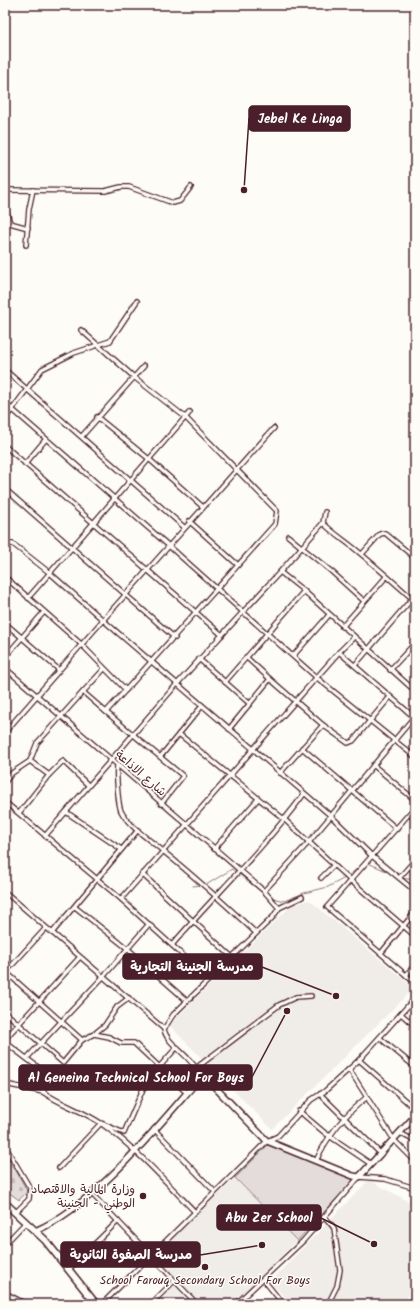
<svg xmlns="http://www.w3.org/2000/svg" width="420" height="1309" font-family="Kalam,'Playpen Sans Arabic',sans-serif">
<defs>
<pattern id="cemetery-stones" width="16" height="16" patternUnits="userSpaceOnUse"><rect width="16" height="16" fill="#e3dcda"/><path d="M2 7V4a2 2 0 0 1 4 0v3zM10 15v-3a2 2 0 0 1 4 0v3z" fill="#c4bcbb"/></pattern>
</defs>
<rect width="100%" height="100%" fill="#fdfcf7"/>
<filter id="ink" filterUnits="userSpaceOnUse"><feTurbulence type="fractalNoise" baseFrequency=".025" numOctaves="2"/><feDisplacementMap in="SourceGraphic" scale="8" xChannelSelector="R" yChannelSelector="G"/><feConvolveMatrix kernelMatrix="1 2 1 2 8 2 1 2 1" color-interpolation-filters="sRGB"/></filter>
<g filter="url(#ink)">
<!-- built -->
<g fill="#f0ece8">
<path d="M309 900 414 988 272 1129 169 1025 291 906Z"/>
<path d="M235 1179 296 1241 233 1304H200L152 1256Z"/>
<path d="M369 1180 415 1205V1286L402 1304H292L270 1282Z"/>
<path d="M174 1285 191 1302 190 1304H158L156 1303Z"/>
</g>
<!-- cemetery -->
<path fill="url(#cemetery-stones)" stroke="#967e82" d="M5 1150 26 1189 27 1192 19 1200 5 1190Z"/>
<!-- pitch -->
<path fill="#e3dcda" stroke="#967e82" d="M269 1144 355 1179 297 1241 235 1178Z"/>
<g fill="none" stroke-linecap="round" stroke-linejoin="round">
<!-- stream -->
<g stroke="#91777b" stroke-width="1">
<path d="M368 863 391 873"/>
<path d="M239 874 265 895"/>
<path d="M348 876 363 864"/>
<path d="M401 878 415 880"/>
<path d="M206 885 232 869 236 873"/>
<path d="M193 886 200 885"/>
<path d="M273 898 284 901 304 893 328 887 345 878"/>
</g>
<!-- minor casing -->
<g stroke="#4a1f2b" stroke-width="6">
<g id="minor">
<path d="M5 190 105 191 121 187H129L173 203 180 201 191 187"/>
<path d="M5 206 10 223 28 228"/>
<path d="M26 245 29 209 33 190"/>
<path d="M81 330 134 377 185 417 277 511 275 524 106 712 183 776 161 804"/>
<path d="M5 370 184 527"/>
<path d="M5 403 169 546 274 428"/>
<path d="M97 417 149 459 203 507"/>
<path d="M5 419 42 369 74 353 110 341 137 301"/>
<path d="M82 436 144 366"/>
<path d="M5 446 222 635"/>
<path d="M25 464 46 439"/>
<path d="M5 489 175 638"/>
<path d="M325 512 323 523C335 535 349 543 361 554 379 569 397 585 415 601"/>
<path d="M189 521 238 565"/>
<path d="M288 536 332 572 364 601"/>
<path d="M5 544H13L50 573 103 620 169 546 243 612 280 572 304 591 415 691"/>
<path d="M362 554 380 534 385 533 415 558"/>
<path d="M280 572 323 523"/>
<path d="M5 577 81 644 126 690"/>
<path d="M28 598 190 412"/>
<path d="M5 623 58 669"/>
<path d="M342 627 386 577"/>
<path d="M339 652 354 637"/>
<path d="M293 656 329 615"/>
<path d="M5 657 44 612"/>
<path d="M246 657 270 679"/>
<path d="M199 659 250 704"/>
<path d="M355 665 415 595"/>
<path d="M5 668 264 891 279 908 273 917 173 1015 164 1029"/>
<path d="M390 670 415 643"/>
<path d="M5 679 10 673"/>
<path d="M225 682 304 591"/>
<path d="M83 692 104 669"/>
<path d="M202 706 179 734 285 820 350 880 415 936"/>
<path d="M229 729 270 679 323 725 348 743 353 741 390 697"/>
<path d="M5 732 103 620 331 816 372 856 415 891"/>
<path d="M302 748 397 829"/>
<path d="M161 756 179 734"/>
<path d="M30 761 49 775 63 761 88 785"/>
<path d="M373 765 415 800"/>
<path d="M117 766C116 774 118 804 121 811 129 827 149 839 163 851 195 877 226 905 256 933"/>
<path d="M280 773 323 725"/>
<path d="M5 782 12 773 30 761 37 743 83 692 106 712"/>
<path d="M5 802 121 899 209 979"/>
<path d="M415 807 327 907 415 983"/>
<path d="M66 812 121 849"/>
<path d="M19 813 49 775"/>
<path d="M45 836 177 684 243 612 316 677 415 757"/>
<path d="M214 849 258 799"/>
<path d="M142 874 232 957"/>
<path d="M400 877 415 860"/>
<path d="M321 878 334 865"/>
<path d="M264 891 309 842 414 717"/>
<path d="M5 892 164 1029C166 1044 193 1057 198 1073"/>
<path d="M121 899 339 652 415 718"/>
<path d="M75 907 128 949 187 1001"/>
<path d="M279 908 302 897"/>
<path d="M52 933 138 830"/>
<path d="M172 945C216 894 264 848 304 794"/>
<path d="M381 953 415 912"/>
<path d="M6 972 82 1040"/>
<path d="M5 973 46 928"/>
<path d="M406 975 415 965"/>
<path d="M5 1012 63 1063 82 1040 94 1034 105 1025 117 1007 129 998"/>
<path d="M401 1014 415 1026"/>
<path d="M94 1034 109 1037 121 1043H134L187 1093"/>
<path d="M380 1038 415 1067"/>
<path d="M5 1039 79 958"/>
<path d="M5 1042 43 1071 48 1078 43 1092C61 1105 84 1111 102 1124 137 1149 165 1181 195 1212"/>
<path d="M27 1058 103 977 149 924"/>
<path d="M359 1060 415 1109"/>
<path d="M196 1068 279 1005 296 997 311 996"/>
<path d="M349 1069 394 1140 415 1161"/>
<path d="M5 1084 43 1092"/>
<path d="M320 1094 380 1153"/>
<path d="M299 1111 325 1133 371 1164"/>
<path d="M154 1129 215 1192"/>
<path d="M400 1133 415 1141"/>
<path d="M5 1146 30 1188 29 1199 16 1212"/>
<path d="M316 1161C328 1134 344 1115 367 1097"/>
<path d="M59 1168 101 1123 124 1133 146 1082 177 1047"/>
<path d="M91 1193 197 1304"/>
<path d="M325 1217 334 1228 340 1270 337 1286 328 1304"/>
<path d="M5 1244 26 1222"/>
<path d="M69 1269 118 1221"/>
<path d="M263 1279 283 1304"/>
<path d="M5 1299 14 1304"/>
<path d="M102 1304 267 1141 278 1136 311 1100 325 1091 359 1060 415 998"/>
<path d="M151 1304 174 1281"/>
<path d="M236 1304 303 1241 359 1177 385 1179 415 1188"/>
<path d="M410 1304 415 1297"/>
</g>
</g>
<!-- secondary casing -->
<g stroke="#4a1f2b" stroke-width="8">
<g id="secondary">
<path d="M35 1231C91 1208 153 1132 193 1086L197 1080 198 1073 207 1079 267 1141 353 1176 359 1177 415 1116"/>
<path d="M5 1294 24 1304"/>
</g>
</g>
<!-- trunk casing -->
<g stroke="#4a1f2b" stroke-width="9">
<path id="trunk" d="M5 1203 45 1240 96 1304"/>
</g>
<!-- minor -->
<use href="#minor" stroke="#fdfcf7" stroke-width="3.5"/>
<!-- secondary -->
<use href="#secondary" stroke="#fdfcf7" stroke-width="5"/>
<!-- trunk -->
<use href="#trunk" stroke="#fdfcf7" stroke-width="6"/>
</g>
</g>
<!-- markers -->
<g fill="#4a1f2b" stroke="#fdfcf7" stroke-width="1.5">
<circle cx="143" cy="1196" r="4"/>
<circle cx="205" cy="1267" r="4"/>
</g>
<g text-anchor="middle" stroke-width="3" stroke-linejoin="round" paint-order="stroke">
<!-- street labels -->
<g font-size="12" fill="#4a1f2b" stroke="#fdfcf7">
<text transform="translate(141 773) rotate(41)" y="4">شارع الاذاعة</text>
</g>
<!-- poi labels -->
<g font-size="12" fill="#4a1f2b" stroke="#fdfcf7" text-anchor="end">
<text x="135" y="1193">وزارة المالية والاقتصاد<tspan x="135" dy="14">الوطني - الجنينة</tspan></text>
<text x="205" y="1284" text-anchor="middle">School Farouq Secondary School For Boys</text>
</g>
</g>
<!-- callouts -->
<path fill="none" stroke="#4a1f2b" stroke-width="1.5" d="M244 190L249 118M336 996L262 967M287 1011L252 1077M374 1244L321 1218M262 1245L200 1255"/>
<g fill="#4a1f2b" stroke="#fdfcf7" stroke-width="1.5">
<circle cx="244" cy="190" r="4"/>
<circle cx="336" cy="996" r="4"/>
<circle cx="287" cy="1011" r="4"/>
<circle cx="374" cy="1244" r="4"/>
<circle cx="262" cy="1245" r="4"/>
</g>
<g fill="#4a1f2b" stroke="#4a1f2b" stroke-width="1.5">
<rect x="249" y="106" width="101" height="25" rx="4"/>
<rect x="123" y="954" width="139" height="25" rx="4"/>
<rect x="19" y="1065" width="233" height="25" rx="4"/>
<rect x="217" y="1205" width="104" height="25" rx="4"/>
<rect x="61" y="1242" width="139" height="25" rx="4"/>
</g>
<g font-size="13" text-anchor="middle" font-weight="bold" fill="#fff">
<text x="300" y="123">Jebel Ke Linga</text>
<text x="192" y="971">مدرسة الجنينة التجارية</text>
<text x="136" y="1082">Al Geneina Technical School For Boys</text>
<text x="269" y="1222">Abu Zer School</text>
<text x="131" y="1259">مدرسة الصفوة الثانوية</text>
</g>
<!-- margin -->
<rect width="420" height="1309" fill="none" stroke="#fdfcf7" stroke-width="20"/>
<rect x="10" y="10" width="400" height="1289" fill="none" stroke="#4a1f2b" stroke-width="1.5" filter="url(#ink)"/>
</svg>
